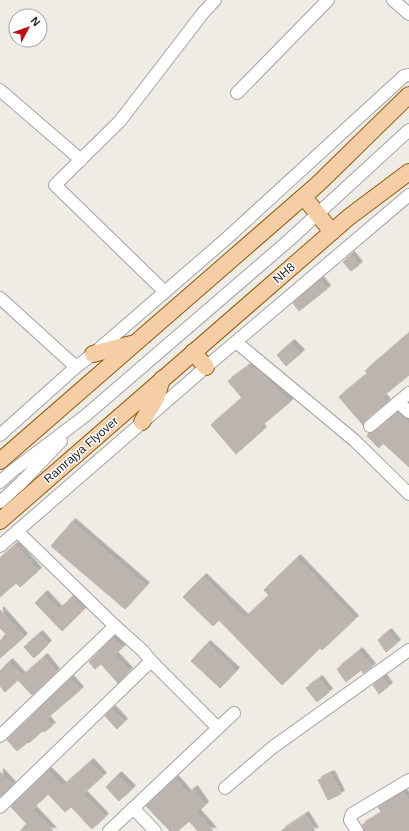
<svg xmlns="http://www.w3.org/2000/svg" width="409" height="831" font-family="Arial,sans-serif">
<defs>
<filter id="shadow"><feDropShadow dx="3.5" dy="-3.5" stdDeviation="0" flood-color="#0004"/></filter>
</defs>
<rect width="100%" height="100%" fill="#efece6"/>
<!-- building -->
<g fill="#bcb5af" stroke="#c0b2aa" filter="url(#shadow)">
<path d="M351 255 359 265 351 271 343 262Z"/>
<path d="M320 280 327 289 299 311 293 303Z"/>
<path d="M409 333V375L382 397 387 402 365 420 363 425 339 397 368 373 365 371Z"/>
<path d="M291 343 301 353 286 366 277 355Z"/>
<path d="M247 367 258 371 290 402 260 427 263 430 236 454 211 425 242 398 228 381Z"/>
<path d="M398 412 409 423V467L383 443 379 448 367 436 369 433 375 432Z"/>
<path d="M72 522 146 586 125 609 51 546Z"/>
<path d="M15 545 38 571 20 587 16 583 0 597V558Z"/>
<path d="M297 558 355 619 322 650 320 648 282 685 219 620 213 626 183 597 203 577 245 618 269 595 264 590Z"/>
<path d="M44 594 59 610 73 596 85 608 62 631 35 603Z"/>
<path d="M0 610 24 637 0 658V641L6 634 0 628Z"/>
<path d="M388 632 397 643 386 652 378 640Z"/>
<path d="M39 634 48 644 34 658 24 647Z"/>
<path d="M113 638 122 648 114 655 129 671 118 683 101 664 95 669 89 662Z"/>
<path d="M207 644 236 671 220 688 191 661Z"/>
<path d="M359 651 372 667 363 673 361 670 346 682 337 669Z"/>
<path d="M44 657 56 672 32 695 18 680Z"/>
<path d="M9 662 22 676 5 692 0 686V671Z"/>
<path d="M383 678 389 686 379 694 373 685Z"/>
<path d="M70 679 80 690 46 719 52 726 44 732 42 731 29 743 28 742 17 751 7 740Z"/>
<path d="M319 679 329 692 317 702 306 688Z"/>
<path d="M112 709 124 722 117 729 105 716Z"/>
<path d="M90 762 103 776 83 794 105 817 92 829 71 807 65 812 48 794 32 809 53 831H20L27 824 11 807 48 771 63 786Z"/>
<path d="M0 772 12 785 1 796 0 795Z"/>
<path d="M331 774 341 794 328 800 318 780Z"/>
<path d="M118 775 132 789 119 801 106 787Z"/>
<path d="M175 779 188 794 194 789 205 805 197 813 213 831H198L189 821 178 831H170L146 806Z"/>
<path d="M403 792 409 801V831H364L362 825 382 813 378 807Z"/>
<path d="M305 815 315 831H281Z"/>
</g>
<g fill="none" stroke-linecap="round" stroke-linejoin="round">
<!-- minor casing -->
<g stroke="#a3a3a3" stroke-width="14">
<g id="minor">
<path d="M393 0 409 14"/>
<path d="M0 90 81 160"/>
<path d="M237 93 328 0"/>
<path d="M165 292 55 185 120 121 203 13 215 0"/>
<path d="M0 298 76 367"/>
<path d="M236 342 354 440 409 494"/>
<path d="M398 402 409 412"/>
<path d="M370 426 409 393"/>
<path d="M0 435 76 367 93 354 226 239 404 76 409 75"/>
<path d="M0 482 11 472 85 416 287 242 409 130"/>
<path d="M0 502 21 483 61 441"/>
<path d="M17 531 115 626 143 651 151 661 218 728"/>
<path d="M0 546 206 367 409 195"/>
<path d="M0 736 115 626"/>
<path d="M225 788 273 747 409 650"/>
<path d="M0 807 151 661"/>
<path d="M133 808 155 831"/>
<path d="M109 831 234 713"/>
<path d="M357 831 350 820 352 814 409 780"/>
</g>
</g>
<!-- major casing -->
<g stroke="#905c0b" stroke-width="18">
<g id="major">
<path d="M304 197 332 232"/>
<path d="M193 352 206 367"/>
<path d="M93 354 131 344"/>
<path d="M142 422 156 398 162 379"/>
<path d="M0 461 318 184 409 95"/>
<path d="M0 521 349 217 409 172"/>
</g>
</g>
<!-- minor -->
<use href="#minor" stroke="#fff" stroke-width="12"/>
<!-- major -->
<use href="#major" stroke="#f5cea5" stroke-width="16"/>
</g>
<g text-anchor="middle" stroke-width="3" stroke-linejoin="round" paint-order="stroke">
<!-- street labels -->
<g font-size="12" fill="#1f1f1f" stroke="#fff">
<text transform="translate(284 273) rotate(-41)" y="4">NH8</text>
<text transform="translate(81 450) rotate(-41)" y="4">Ramrajya Flyover</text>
</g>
</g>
<!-- north arrow -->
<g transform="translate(28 28) rotate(49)"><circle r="19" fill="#ffffff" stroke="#a5a5a5"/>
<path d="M0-3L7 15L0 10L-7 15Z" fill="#c10e19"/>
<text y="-6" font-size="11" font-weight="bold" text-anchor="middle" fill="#1f1f1f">N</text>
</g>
</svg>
